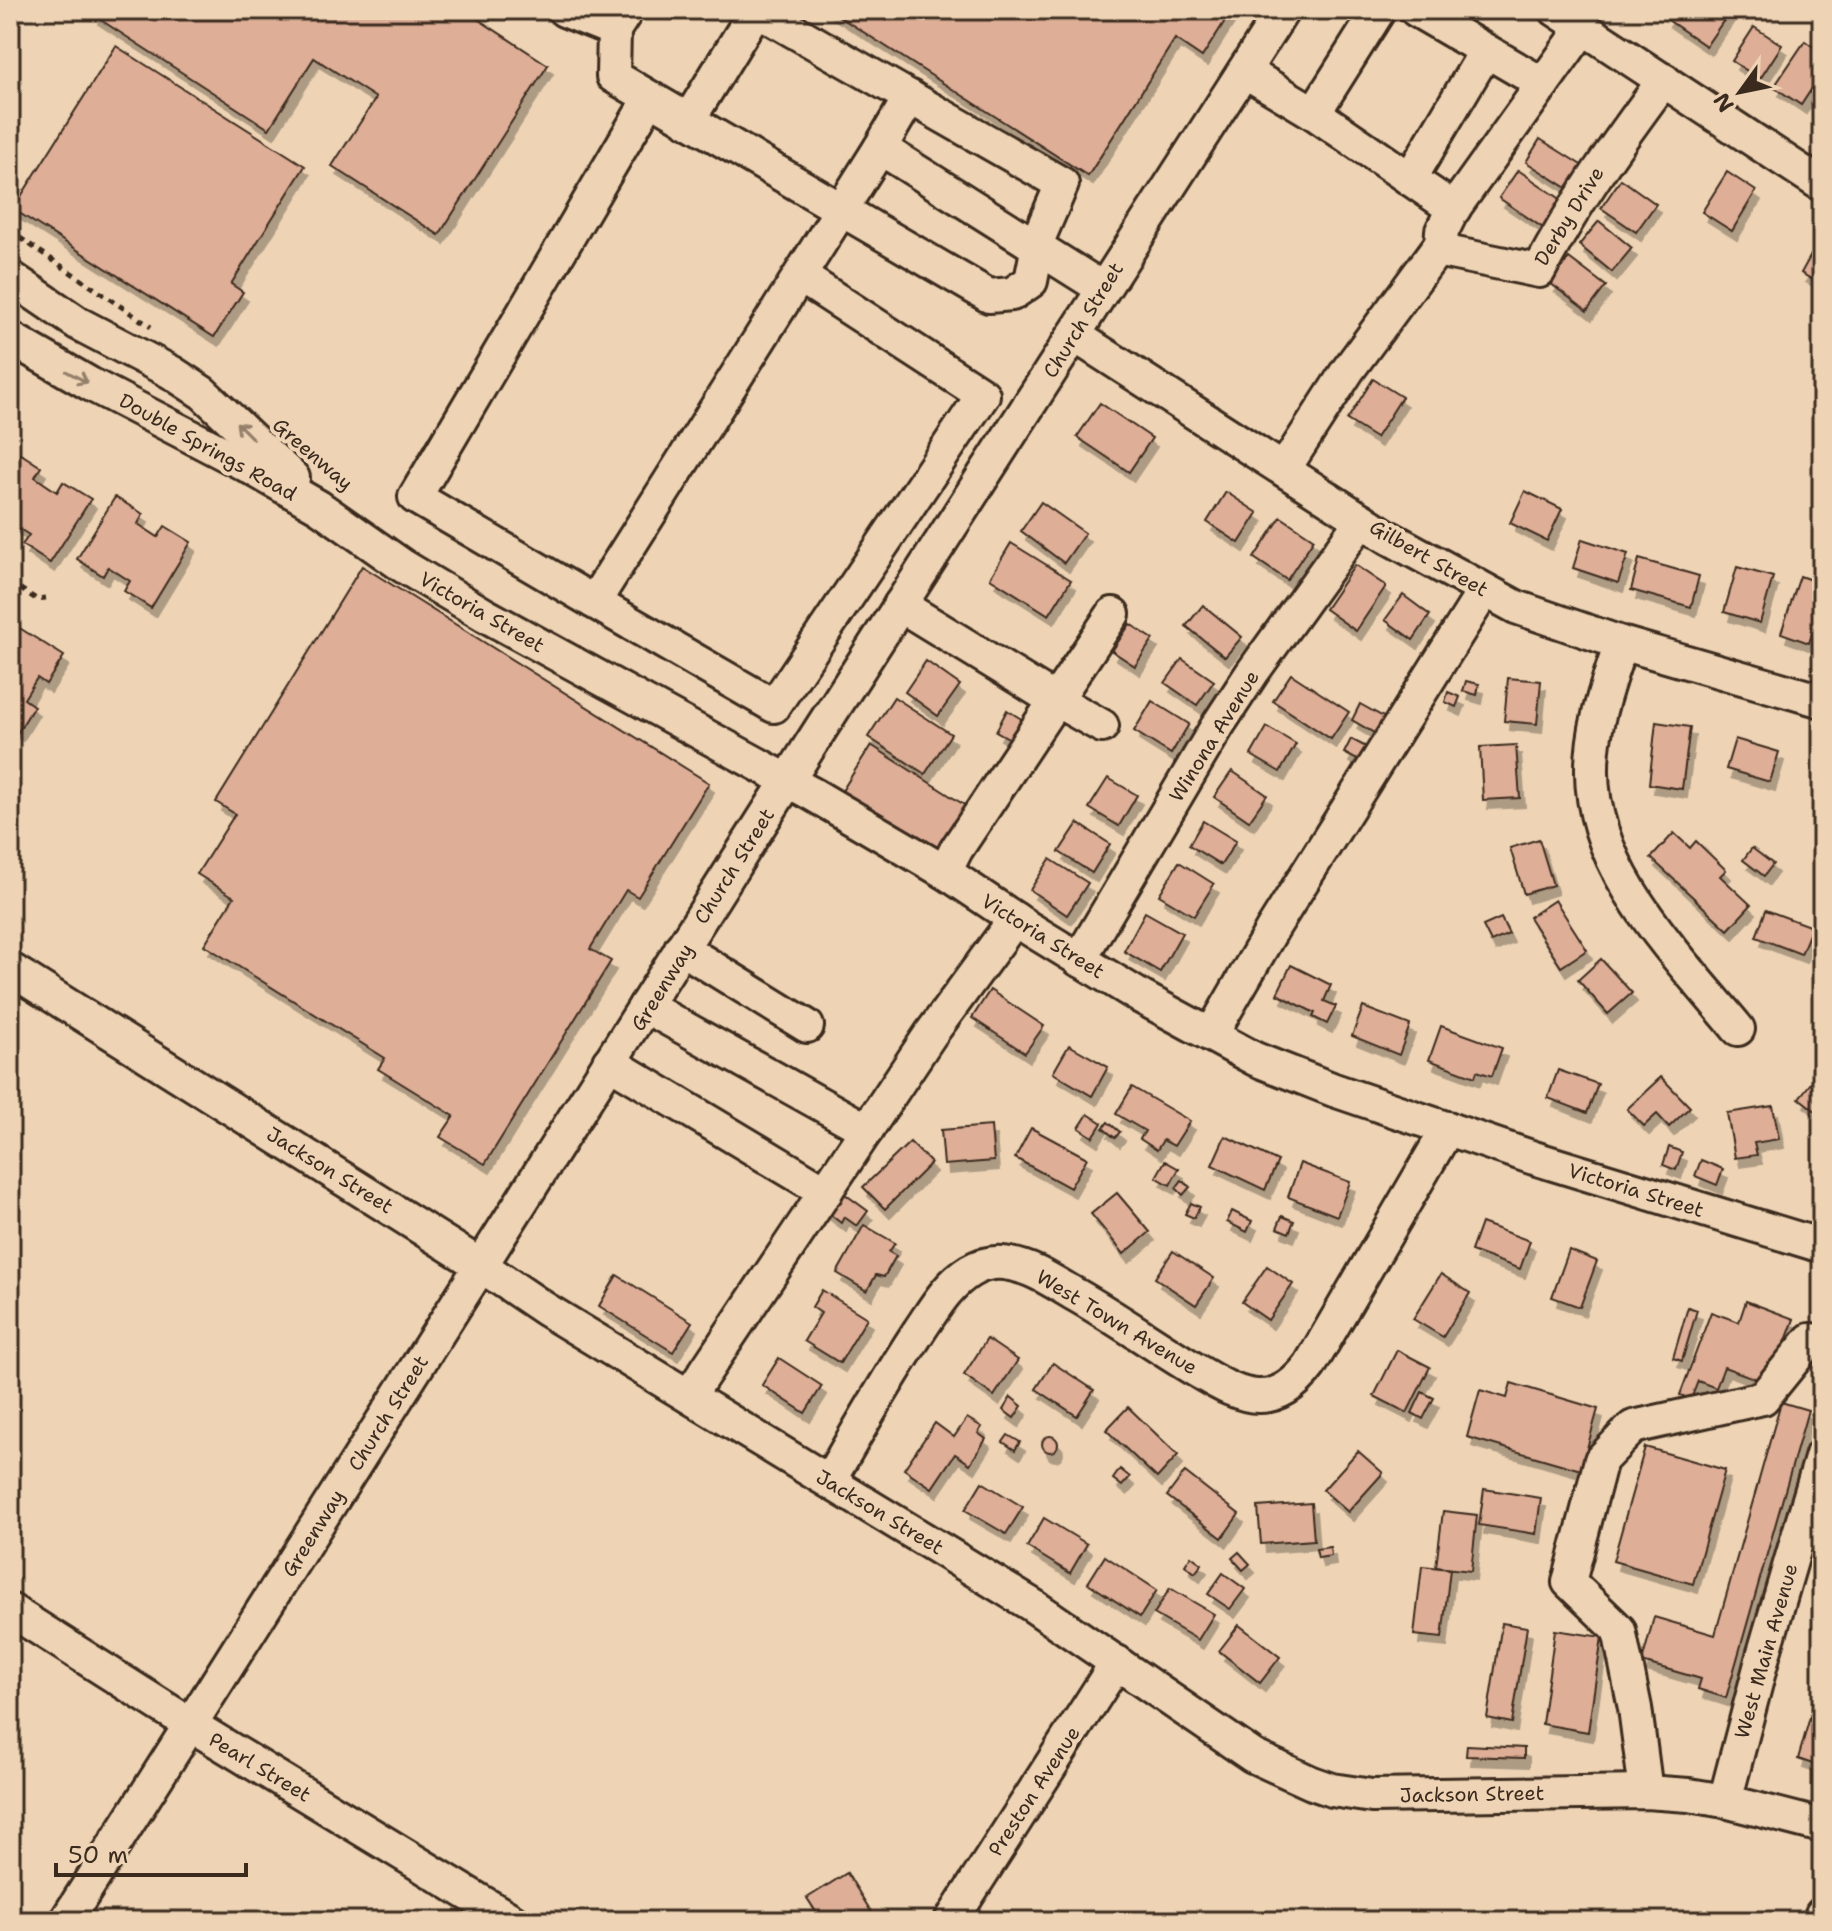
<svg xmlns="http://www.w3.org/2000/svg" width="1832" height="1931" font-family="'Shantell Sans',sans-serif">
<defs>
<filter id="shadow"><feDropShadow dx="5" dy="9" stdDeviation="0" flood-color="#0004"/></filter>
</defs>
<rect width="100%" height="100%" fill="#eed4b5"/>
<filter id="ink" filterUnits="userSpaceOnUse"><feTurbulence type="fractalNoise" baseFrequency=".0125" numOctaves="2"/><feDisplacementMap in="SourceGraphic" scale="16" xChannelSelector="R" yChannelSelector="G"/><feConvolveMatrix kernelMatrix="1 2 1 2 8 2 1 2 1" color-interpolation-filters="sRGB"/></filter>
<g filter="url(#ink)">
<!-- building -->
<g fill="#deae97" stroke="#3b2a1e" stroke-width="2" filter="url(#shadow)">
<path d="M96 10H464L548 65 439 235 332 166 376 98 314 58 269 129 93 15Z"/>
<path d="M829 10H1232L1202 57 1175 39 1088 176Z"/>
<path d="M1671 10H1731L1706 46 1665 18Z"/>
<path d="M1754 27 1782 45 1760 79 1732 61Z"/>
<path d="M1805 41 1822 53V73L1801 105 1774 87Z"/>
<path d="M116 46 305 166 231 284 243 292 214 337 13 209Z"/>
<path d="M1540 139 1586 168 1572 191 1526 162Z"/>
<path d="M1518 170 1562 200 1543 228 1499 198Z"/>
<path d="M1727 172 1756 191 1732 231 1702 212Z"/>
<path d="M1621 179 1656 204 1636 232 1601 208Z"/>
<path d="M1599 221 1632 248 1612 272 1579 245Z"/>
<path d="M1822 235V285L1801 273Z"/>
<path d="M1569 258 1606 286 1587 311 1550 283Z"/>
<path d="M1373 379 1402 397 1376 438 1347 420Z"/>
<path d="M1100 403 1152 438 1129 472 1077 437Z"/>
<path d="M15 450 41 467 35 477 57 492 63 482 91 499 50 563 22 545 29 535 10 523V458Z"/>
<path d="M1525 491 1562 509 1547 541 1510 523Z"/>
<path d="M1226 492 1258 513 1239 543 1207 522Z"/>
<path d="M115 497 143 514 138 524 158 537 165 526 191 542 151 608 124 591 130 581 108 567 103 576 77 559Z"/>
<path d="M1041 502 1085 533 1064 563 1021 531Z"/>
<path d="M1281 517 1314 539 1287 580 1254 558Z"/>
<path d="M1582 539 1628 554 1618 583 1573 568Z"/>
<path d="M1011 543 1071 580 1049 615 990 578Z"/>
<path d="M1639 559 1699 576 1691 607 1631 590Z"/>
<path d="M1355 565 1386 586 1356 631 1325 609Z"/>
<path d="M362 566 709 783 638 897 626 890 590 949 611 961 485 1164 440 1137 454 1116 378 1069 385 1058 204 945 234 897 197 874 235 814 216 802Z"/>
<path d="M1737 567 1773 577 1760 623 1724 612Z"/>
<path d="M1800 576 1822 584V604L1809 643 1781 633Z"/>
<path d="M1403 595 1430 615 1413 640 1385 620Z"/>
<path d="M1203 605 1242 637 1225 657 1186 626Z"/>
<path d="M10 622 64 656 46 684 37 678 24 699 34 706 18 732 10 727Z"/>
<path d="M1130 624 1153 639 1135 666 1112 651Z"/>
<path d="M1182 659 1214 681 1197 705 1165 683Z"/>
<path d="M926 661 960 685 938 716 905 692Z"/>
<path d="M1291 674 1349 712 1331 739 1273 701Z"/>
<path d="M1508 678 1541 681 1537 724 1504 721Z"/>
<path d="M1466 681 1479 684 1477 695 1463 691Z"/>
<path d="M1448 692 1460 697 1456 707 1445 702Z"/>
<path d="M894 697 951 734 925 774 868 737Z"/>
<path d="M1152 701 1189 724 1171 754 1134 731Z"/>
<path d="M1360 704 1385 718 1376 734 1352 720Z"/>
<path d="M1007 710 1023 720 1012 740 996 731Z"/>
<path d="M1656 722 1690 727 1682 789 1649 784Z"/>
<path d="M1267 727 1296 744 1280 772 1251 755Z"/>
<path d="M1351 739 1368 748 1361 762 1344 753Z"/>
<path d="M1735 739 1779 752 1770 782 1726 769Z"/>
<path d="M871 745 966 806 937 851 842 791Z"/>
<path d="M1516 745 1520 798 1483 800 1480 747Z"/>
<path d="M1232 771 1267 795 1249 821 1214 797Z"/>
<path d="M1108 778 1137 795 1119 826 1089 808Z"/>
<path d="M1203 821 1236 841 1221 865 1189 845Z"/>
<path d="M1078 823 1110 844 1092 873 1059 852Z"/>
<path d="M1674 833 1690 848 1696 841 1726 870 1720 876 1751 905 1728 930 1651 858Z"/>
<path d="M1539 839 1553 885 1524 894 1510 848Z"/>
<path d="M1752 848 1773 864 1764 876 1743 860Z"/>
<path d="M1050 859 1088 883 1067 915 1030 890Z"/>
<path d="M1179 862 1214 884 1194 916 1159 895Z"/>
<path d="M1555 900 1587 950 1561 967 1529 917Z"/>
<path d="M1766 910 1812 927 1801 954 1756 937Z"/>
<path d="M1145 912 1182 933 1160 972 1124 951Z"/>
<path d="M1501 918 1509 934 1491 942 1483 926Z"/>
<path d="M1601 959 1632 993 1608 1014 1578 980Z"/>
<path d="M1291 965 1331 985 1324 1001 1336 1006 1327 1024 1313 1017 1315 1013 1277 994Z"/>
<path d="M990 990 1044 1026 1025 1053 972 1018Z"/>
<path d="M1363 1007 1410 1025 1399 1055 1352 1036Z"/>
<path d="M1441 1026 1502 1048 1492 1076 1477 1071 1475 1077 1429 1060Z"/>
<path d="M1069 1045 1108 1067 1092 1096 1053 1073Z"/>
<path d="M1822 1069V1116L1799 1098Z"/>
<path d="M1558 1070 1598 1084 1587 1113 1548 1098Z"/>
<path d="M1661 1077 1690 1107 1669 1127 1657 1114 1644 1126 1627 1109Z"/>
<path d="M1132 1087 1190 1121 1174 1146 1163 1140 1157 1150 1140 1139 1145 1131 1116 1114Z"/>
<path d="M1773 1106 1779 1139 1754 1143 1757 1155 1735 1158 1727 1113Z"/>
<path d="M1088 1114 1102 1123 1093 1137 1079 1128Z"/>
<path d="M1108 1122 1120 1132 1115 1138 1103 1128Z"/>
<path d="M991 1126 994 1161 944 1165 941 1130Z"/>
<path d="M1031 1128 1087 1158 1070 1188 1015 1158Z"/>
<path d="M1225 1136 1278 1161 1265 1190 1212 1165Z"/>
<path d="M910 1142 931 1163 885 1209 863 1187Z"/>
<path d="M1669 1147 1682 1152 1676 1170 1663 1165Z"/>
<path d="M1701 1160 1723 1169 1717 1185 1695 1176Z"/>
<path d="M1165 1161 1179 1169 1170 1185 1156 1177Z"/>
<path d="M1300 1163 1350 1182 1337 1216 1288 1197Z"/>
<path d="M1182 1180 1190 1187 1183 1195 1176 1188Z"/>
<path d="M838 1189 868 1211 857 1226 844 1217 841 1223 823 1209Z"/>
<path d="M1117 1193 1150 1232 1124 1254 1091 1214Z"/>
<path d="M1191 1203 1200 1207 1194 1218 1185 1214Z"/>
<path d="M1232 1211 1252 1221 1247 1232 1227 1222Z"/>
<path d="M1282 1216 1294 1221 1289 1233 1277 1228Z"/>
<path d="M1481 1223 1530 1241 1520 1269 1471 1251Z"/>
<path d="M864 1225 895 1243 889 1252 896 1256 884 1277 876 1275 867 1291 837 1273Z"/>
<path d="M1569 1250 1597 1261 1580 1307 1552 1297Z"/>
<path d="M1173 1251 1214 1278 1196 1305 1155 1278Z"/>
<path d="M1267 1266 1293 1284 1268 1320 1242 1302Z"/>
<path d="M1441 1274 1470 1293 1443 1337 1413 1319Z"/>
<path d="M617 1275 692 1322 673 1352 599 1306Z"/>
<path d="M822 1290 867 1318 840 1363 804 1341 821 1313 812 1307Z"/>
<path d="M1746 1301 1794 1319 1770 1384 1724 1367 1716 1388 1698 1381 1691 1399 1680 1395 1711 1312 1739 1322Z"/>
<path d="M1688 1307 1697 1310 1682 1361 1673 1358Z"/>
<path d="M987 1339 1018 1360 994 1396 964 1375Z"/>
<path d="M1397 1350 1430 1367 1407 1413 1374 1396Z"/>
<path d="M779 1358 822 1386 805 1413 762 1385Z"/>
<path d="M1053 1363 1094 1390 1077 1416 1036 1389Z"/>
<path d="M1511 1383 1598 1409 1581 1470 1467 1437 1480 1390 1507 1398Z"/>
<path d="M1422 1392 1434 1398 1423 1419 1412 1413Z"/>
<path d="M1011 1397 1022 1406 1014 1418 1003 1410Z"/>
<path d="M1781 1402 1808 1410 1726 1698 1698 1689 1701 1679 1642 1662 1654 1617 1715 1635Z"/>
<path d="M1128 1407 1178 1455 1157 1478 1106 1430Z"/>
<path d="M967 1418 982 1427 978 1433 986 1439 970 1464 955 1454 932 1488 904 1469 935 1423 954 1437Z"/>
<path d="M1008 1435 1020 1442 1015 1450 1003 1442Z"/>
<circle cx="1050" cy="1444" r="8"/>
<path d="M1645 1447 1725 1470 1693 1584 1613 1561Z"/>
<path d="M1358 1451 1383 1473 1348 1512 1323 1490Z"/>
<path d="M1120 1469 1130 1477 1122 1486 1113 1479Z"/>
<path d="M1185 1472 1239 1514 1222 1538 1167 1496Z"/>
<path d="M982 1482 1023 1507 1006 1534 965 1510Z"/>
<path d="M1484 1489 1541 1498 1536 1534 1479 1525Z"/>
<path d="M1311 1503 1314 1540 1261 1544 1258 1507Z"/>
<path d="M1443 1511 1477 1515 1471 1571 1436 1567Z"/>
<path d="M1044 1518 1087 1544 1070 1573 1027 1547Z"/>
<path d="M1330 1547 1331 1556 1318 1558 1316 1549Z"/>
<path d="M1239 1552 1250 1564 1243 1570 1232 1558Z"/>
<path d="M1105 1556 1157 1590 1140 1617 1088 1583Z"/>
<path d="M1191 1556 1202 1564 1195 1573 1185 1565Z"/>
<path d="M1422 1566 1450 1569 1442 1638 1414 1635Z"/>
<path d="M1223 1573 1245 1589 1230 1609 1208 1594Z"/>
<path d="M1170 1588 1214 1614 1198 1640 1154 1614Z"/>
<path d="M1502 1623 1527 1627 1512 1723 1487 1718Z"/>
<path d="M1239 1625 1280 1657 1260 1683 1219 1651Z"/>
<path d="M1555 1630 1602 1637 1588 1732 1542 1724Z"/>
<path d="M1818 1689 1822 1690V1767L1798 1759Z"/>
<path d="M1467 1745 1524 1748V1758L1466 1756Z"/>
<path d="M847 1873 877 1921H807L818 1915 807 1898Z"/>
</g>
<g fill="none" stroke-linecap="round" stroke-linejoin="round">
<!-- minor casing -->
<g stroke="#3b2a1e" stroke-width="38">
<g id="minor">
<path d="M564 10 614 30 627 10"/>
<path d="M1416 10 1543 84"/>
<path d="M1556 10 1822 185"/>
<path d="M614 30 613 76 989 296 1012 294 1031 281 1040 235 1062 184 757 10"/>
<path d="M1244 71 1314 113 1379 10"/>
<path d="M1314 113 1454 209"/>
<path d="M688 121 756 10"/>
<path d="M880 148 910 97"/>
<path d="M1410 179 1486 51"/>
<path d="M1441 244 1446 252 1539 271C1574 203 1618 142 1664 80"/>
<path d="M800 276 983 395 774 706 594 602 880 148 1102 288"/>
<path d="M10 277 79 324 171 372 203 393 293 478"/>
<path d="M1074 335 1388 537 1516 607 1621 643 1822 701"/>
<path d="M10 338 90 384 246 465 319 507 403 566 485 615 814 795 945 872 1030 929 1141 997 1255 1059 1334 1090 1534 1158 1822 1246"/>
<path d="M1284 469 1348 370 1441 244 1442 231 1452 211 1583 28"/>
<path d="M594 602 415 497 650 98"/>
<path d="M900 605 1040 691 1102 726"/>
<path d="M1621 643C1608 684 1592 724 1592 768 1590 870 1677 955 1738 1029"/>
<path d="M945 872 956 850 1113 614"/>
<path d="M681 948 807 1026"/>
<path d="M1079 960 1218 725 1252 673 1362 520"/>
<path d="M10 969 480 1265 545 1309 1032 1605 1253 1756 1312 1783 1332 1790 1372 1796 1646 1792 1689 1795 1725 1801 1822 1826"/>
<path d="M645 1006 867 1130"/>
<path d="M1211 1035 1273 928 1484 591"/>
<path d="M609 1062 826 1192"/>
<path d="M689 1396 930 1035 1015 919"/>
<path d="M829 1481C858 1430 887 1380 919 1331 934 1309 947 1285 970 1271 982 1264 996 1261 1010 1264 1034 1268 1055 1283 1076 1295 1118 1319 1157 1347 1199 1372 1216 1382 1240 1397 1260 1396 1281 1396 1298 1381 1310 1365L1448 1128"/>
<path d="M10 1610 204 1733 513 1921"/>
<path d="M1646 1792 1635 1708 1619 1630 1569 1582 1601 1460 1633 1427 1763 1398 1810 1340 1822 1341"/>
<path d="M1725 1801 1763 1656 1822 1455"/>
<path d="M66 1921 818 733 1283 10"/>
<path d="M951 1921 1117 1662"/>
<path d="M1821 1921 1822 1914"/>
</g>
</g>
<!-- path -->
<g stroke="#3b2a1e" stroke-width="5" stroke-dasharray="6 6" stroke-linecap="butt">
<path d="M10 231 151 327"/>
<path d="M10 582 36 599 46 598"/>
</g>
<!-- minor -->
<use href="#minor" stroke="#eed4b5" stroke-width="32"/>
</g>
<!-- one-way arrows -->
<defs><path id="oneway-shaft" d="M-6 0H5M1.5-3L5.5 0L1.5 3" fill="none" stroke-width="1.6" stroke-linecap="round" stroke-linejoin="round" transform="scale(2)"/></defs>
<g stroke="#947f6a">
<use href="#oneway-shaft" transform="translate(77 377) rotate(28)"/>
<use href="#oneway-shaft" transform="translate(245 431) rotate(-135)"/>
</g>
</g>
<g text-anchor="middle" stroke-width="8" stroke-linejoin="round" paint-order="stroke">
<!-- street labels -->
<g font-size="20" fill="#3b2a1e" stroke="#eed4b5">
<text transform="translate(1569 216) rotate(-58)" y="7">Derby Drive</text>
<text transform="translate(1083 320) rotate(-58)" y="7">Church Street</text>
<text transform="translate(208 447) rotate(29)" y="7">Double Springs Road</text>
<text transform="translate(313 454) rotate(41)" y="7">Greenway</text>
<text transform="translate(1429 558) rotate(30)" y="7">Gilbert Street</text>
<text transform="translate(482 612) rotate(30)" y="7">Victoria Street</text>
<text transform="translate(1214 736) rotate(-58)" y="7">Winona Avenue</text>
<text transform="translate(734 866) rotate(-58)" y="7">Church Street</text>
<text transform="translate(1043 936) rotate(32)" y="7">Victoria Street</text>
<text transform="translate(662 987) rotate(-58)" y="7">Greenway</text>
<text transform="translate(330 1170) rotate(32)" y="7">Jackson Street</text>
<text transform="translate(1636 1190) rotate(17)" y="7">Victoria Street</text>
<text transform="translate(1117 1322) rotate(31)" y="7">West Town Avenue</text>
<text transform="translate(388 1413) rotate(-58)" y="7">Church Street</text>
<text transform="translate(880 1512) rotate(31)" y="7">Jackson Street</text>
<text transform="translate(313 1533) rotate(-58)" y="7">Greenway</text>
<text transform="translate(1766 1651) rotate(-74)" y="7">West Main Avenue</text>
<text transform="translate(260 1767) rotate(31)" y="7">Pearl Street</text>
<text transform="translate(1034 1791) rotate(-57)" y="7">Preston Avenue</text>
<text transform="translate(1472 1794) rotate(-1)" y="7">Jackson Street</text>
</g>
</g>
<!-- margin -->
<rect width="1832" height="1931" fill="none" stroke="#eed4b5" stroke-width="40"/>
<rect x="20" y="20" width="1792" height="1891" fill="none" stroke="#3b2a1e" stroke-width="3" filter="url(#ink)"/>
<!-- north arrow -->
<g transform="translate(1740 92) rotate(237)" stroke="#eed4b5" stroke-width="6" paint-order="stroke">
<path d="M0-6L14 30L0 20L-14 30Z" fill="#3b2a1e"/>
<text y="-12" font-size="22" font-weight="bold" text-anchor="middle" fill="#3b2a1e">N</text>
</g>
<!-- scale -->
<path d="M56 1863v12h190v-12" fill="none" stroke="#3b2a1e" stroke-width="4"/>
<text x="68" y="1863" font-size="24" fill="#3b2a1e" stroke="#eed4b5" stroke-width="6" paint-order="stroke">50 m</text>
</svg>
